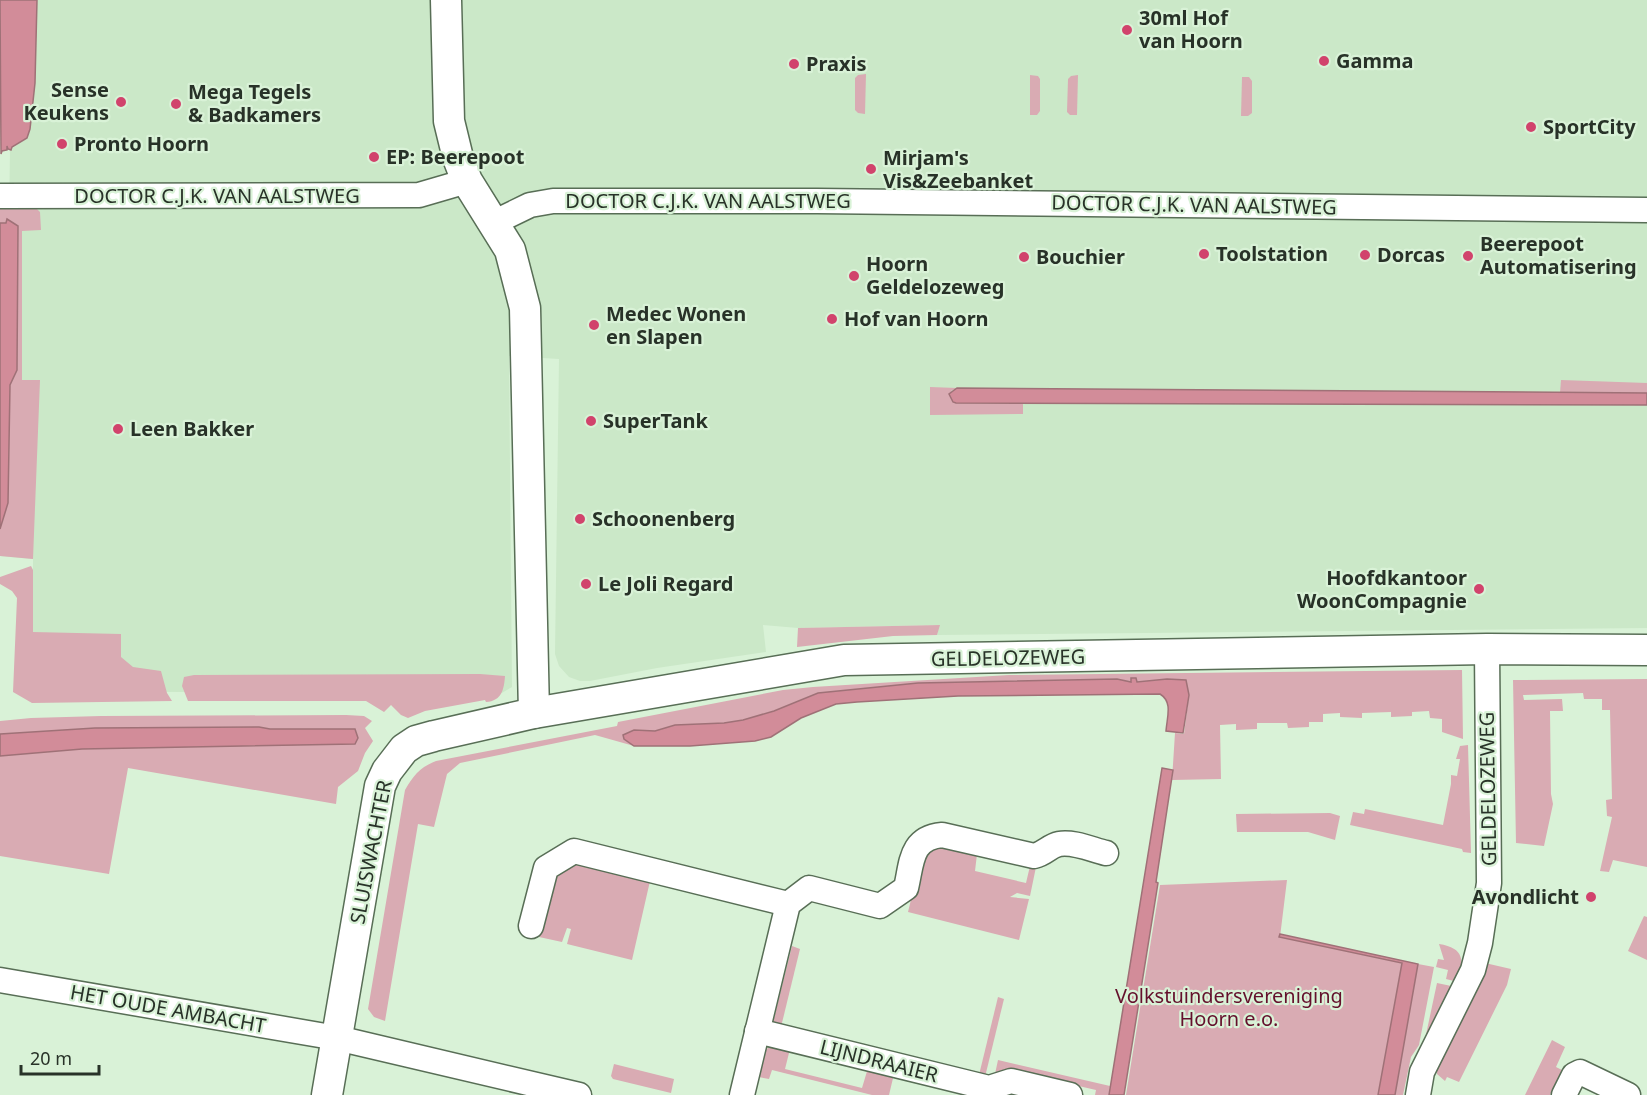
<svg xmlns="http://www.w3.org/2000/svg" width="1647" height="1095" font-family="'Noto Sans',sans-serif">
<rect width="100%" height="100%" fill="#d9f2d7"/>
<!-- built -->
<path fill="#cbe8c8" d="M37 0H1647V628L937 635 939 625 798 628 763 625 766 652 657 668 590 681H580L569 677 559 666 555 654 559 359 509 356 512 687 500 694 33 691V559L0 556V529L8 503 10 385 17 370 18 227 9 220 10 150 27 138Z"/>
<!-- green -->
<g fill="#d9abb3">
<path d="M866 74 865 114 858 113 855 110V78L858 75Z"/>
<path d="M1030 75 1038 76 1040 79V111L1037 115H1030Z"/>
<path d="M1078 75 1077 115H1070L1067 112 1068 79 1071 76Z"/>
<path d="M1242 77H1249L1252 81V113L1248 116H1241Z"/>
<path d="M0 203 35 207 40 212 41 230 22 231V380H40L33 559 0 556V529L8 503 10 385 17 370 18 227 0 223Z"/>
<path d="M1561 380 1647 383V393H1560Z"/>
<path d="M930 387 957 388 951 391 956 403 1023 404V414L930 415Z"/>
<path d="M31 566 33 570V632L121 634V657L133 667 161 671 167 693 172 701 32 703 13 692 17 598 12 591 0 584V577Z"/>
<path d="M940 625 937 635 893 636 797 647 798 628Z"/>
<path d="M1462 670 1463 739 1442 732V719L1430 718 1429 711 1412 712V716L1391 717V712L1362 713V718L1340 717V713L1323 714V722H1309V727L1288 728 1287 723H1257V729L1236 730V724L1220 725 1221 779 1172 780 1175 733 1184 734 1189 695 1186 681 1167 679 1137 682 1136 678 1132 682 1117 679 918 683 818 693 774 711 743 720 724 723 675 725 655 731 634 730 624 739 634 746 595 735 460 763 447 774 434 827 418 824 385 1021 374 1017 368 1009 405 790C413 776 420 767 436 761L617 726 618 722 783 690 813 687 1009 675Z"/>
<path d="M480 674 505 676C504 689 502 701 486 702L485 700 425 711 408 718 401 715 391 705 384 712 366 701H188L182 686 184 677 194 675Z"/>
<path d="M1647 679V867L1613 860 1609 872 1600 871 1612 817 1607 816 1606 800 1612 799 1610 710H1602V699H1584L1583 693 1523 695 1524 700 1562 699 1563 711H1550L1551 794 1553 804 1544 846 1516 843 1513 680Z"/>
<path d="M346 715 364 716 372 721 365 728 373 741 365 753 358 771 338 787 336 804 128 768 109 874 0 856V756L82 749 257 745 349 730 270 729 259 727 95 728 0 734V721L31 718 101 716Z"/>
<path d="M1468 745 1471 853 1463 852 1462 849 1350 825 1353 812 1364 814 1365 809 1443 825 1451 784V775L1457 776 1460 759H1456L1460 746Z"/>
<path d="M1330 813 1340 816 1335 840 1308 832H1237L1236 814Z"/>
<path d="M937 846 977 854 975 871 1026 883 1030 866 1036 867 1030 896 1017 893 1010 897 1029 899 1019 940 908 912 920 863 926 852Z"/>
<path d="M578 861 650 881 632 960 567 944 571 929 567 928 562 942 539 937 554 874Z"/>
<path d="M1287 880 1280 937 1402 963 1378 1095H1126L1160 885Z"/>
<path d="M1644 916 1647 917V960L1628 951Z"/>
<path d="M1439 944C1465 948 1464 961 1458 982L1446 979 1448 970 1436 967 1438 959 1444 960Z"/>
<path d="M792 946 800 949 781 1027 775 1026 773 1022Z"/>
<path d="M1485 963 1511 969 1507 985 1459 1082 1447 1077 1445 1081 1437 1074V1070L1473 995Z"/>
<path d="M1418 964 1434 967 1419 1045 1411 1057 1403 1095H1395Z"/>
<path d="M1437 983 1456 987 1424 1044Z"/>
<path d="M998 997 1004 999 985 1077 979 1075Z"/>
<path d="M1552 1040 1565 1047 1556 1067 1562 1070 1550 1095H1525Z"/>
<path d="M773 1045 790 1049 785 1069 862 1088 868 1068 894 1074 889 1095H872L772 1070 769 1079 758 1077 765 1050Z"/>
<path d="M998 1060 1110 1086 1109 1095H1095L1096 1090 1005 1069 995 1074Z"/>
<path d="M614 1064 674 1079 671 1093 613 1079 611 1076Z"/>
</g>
<!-- water -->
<g fill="#d28c99" stroke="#9f7177" stroke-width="1.5">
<path d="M0 0H37L35 83 30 129 27 138 12 147 11 150 8 149 7 146V150L2 151 1 154Z"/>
<path d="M7 219 18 226 17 370 10 385 8 503 0 529V223H6Z"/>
<path d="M957 388 1647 393V405L956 403 953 402 949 394Z"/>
<path d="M1131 678H1136L1137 682 1167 679 1186 680 1189 695 1183 733 1166 731C1167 717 1173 702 1160 694L958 696 857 702 836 704 801 718 771 737 755 741 690 746H634L624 739 623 735 634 730 655 731 675 725 724 723 743 720 774 711 818 693 918 683 1117 679 1131 682Z"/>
<path d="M259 727 270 729H355L358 738 355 744 82 749 0 756V734L95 728Z"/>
<path d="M1162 768 1173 770 1156 882 1158 883 1124 1095H1109Z"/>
<path d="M1280 934 1418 964 1395 1095H1378L1402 963 1279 937Z"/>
</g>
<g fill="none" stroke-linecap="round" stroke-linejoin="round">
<!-- minor casing -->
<g stroke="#586e56" stroke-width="27">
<g id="minor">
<path d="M0 196 419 195 467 181"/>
<path d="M493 223 530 205 553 201H817L1647 210"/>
<path d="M531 926 546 868 574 851 788 904"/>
<path d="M0 980 337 1038 579 1095"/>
<path d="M757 1031 989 1088 1011 1081 1070 1095"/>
<path d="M742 1095 788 904 809 888 880 906 906 888C912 863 910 838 942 835L1034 856C1046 853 1049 846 1059 844 1073 841 1093 850 1106 853"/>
<path d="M1418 1095 1422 1072 1473 970 1480 943 1489 883 1487 649"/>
<path d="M1564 1095 1574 1075 1580 1072 1628 1095"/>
</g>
</g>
<!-- tertiary casing -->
<g stroke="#586e56" stroke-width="33">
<g id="tertiary">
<path d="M446 0 449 121 458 158 467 181 510 250 525 308 534 713"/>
<path d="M327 1095 380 786 387 771 404 749 416 741 434 736 534 713 844 660 1487 649 1647 650"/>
</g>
</g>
<!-- minor -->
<use href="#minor" stroke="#fff" stroke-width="24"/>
<!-- tertiary -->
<use href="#tertiary" stroke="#fff" stroke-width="30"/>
</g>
<!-- markers -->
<g fill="#d1436c" stroke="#d9f2d7" stroke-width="2">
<circle cx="1127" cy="30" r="6"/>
<circle cx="1324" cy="61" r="6"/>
<circle cx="794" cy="64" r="6"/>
<circle cx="121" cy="102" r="6"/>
<circle cx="176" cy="104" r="6"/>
<circle cx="1531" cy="127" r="6"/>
<circle cx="62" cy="144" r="6"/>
<circle cx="374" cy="157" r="6"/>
<circle cx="871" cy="169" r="6"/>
<circle cx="1204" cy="254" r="6"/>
<circle cx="1365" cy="255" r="6"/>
<circle cx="1468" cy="256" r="6"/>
<circle cx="1024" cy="257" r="6"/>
<circle cx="854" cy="276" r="6"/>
<circle cx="832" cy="319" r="6"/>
<circle cx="594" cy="325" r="6"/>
<circle cx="591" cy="421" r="6"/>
<circle cx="118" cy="429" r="6"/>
<circle cx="580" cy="519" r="6"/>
<circle cx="586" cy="584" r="6"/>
<circle cx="1479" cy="589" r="6"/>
<circle cx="1591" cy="897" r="6"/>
</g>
<g text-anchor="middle" stroke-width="4.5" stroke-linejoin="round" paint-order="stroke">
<!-- poi labels -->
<g font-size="20" font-weight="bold" fill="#283228" stroke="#d9f2d7" text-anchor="start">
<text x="1139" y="25">30ml Hof<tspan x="1139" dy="23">van Hoorn</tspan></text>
<text x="1336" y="68">Gamma</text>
<text x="806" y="71">Praxis</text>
<text x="109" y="97" text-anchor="end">Sense<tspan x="109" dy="23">Keukens</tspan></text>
<text x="188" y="99">Mega Tegels<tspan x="188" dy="23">&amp; Badkamers</tspan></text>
<text x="1543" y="134">SportCity</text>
<text x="74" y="151">Pronto Hoorn</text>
<text x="386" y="164">EP: Beerepoot</text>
<text x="883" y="165">Mirjam's<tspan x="883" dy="23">Vis&amp;Zeebanket</tspan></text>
<text x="1480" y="251">Beerepoot<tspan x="1480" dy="23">Automatisering</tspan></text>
<text x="1216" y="261">Toolstation</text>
<text x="1377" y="262">Dorcas</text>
<text x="1036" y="264">Bouchier</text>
<text x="866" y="271">Hoorn<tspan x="866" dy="23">Geldelozeweg</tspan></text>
<text x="606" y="321">Medec Wonen<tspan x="606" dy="23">en Slapen</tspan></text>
<text x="844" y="326">Hof van Hoorn</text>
<text x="603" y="428">SuperTank</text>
<text x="130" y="436">Leen Bakker</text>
<text x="592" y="526">Schoonenberg</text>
<text x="1467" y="585" text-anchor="end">Hoofdkantoor<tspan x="1467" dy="23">WoonCompagnie</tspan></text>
<text x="598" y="591">Le Joli Regard</text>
<text x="1579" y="904" text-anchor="end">Avondlicht</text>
</g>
<!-- street labels -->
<g font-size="20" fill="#283228" stroke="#d9f2d7">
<text x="217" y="203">DOCTOR C.J.K. VAN AALSTWEG</text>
<text x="708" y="208">DOCTOR C.J.K. VAN AALSTWEG</text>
<text transform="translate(1194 205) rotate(1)" y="7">DOCTOR C.J.K. VAN AALSTWEG</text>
<text transform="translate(1008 658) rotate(-1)" y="7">GELDELOZEWEG</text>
<text transform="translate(1488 789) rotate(-91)" y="7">GELDELOZEWEG</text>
<text transform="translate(371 852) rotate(-79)" y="7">SLUISWACHTER</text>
<text transform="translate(168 1009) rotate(10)" y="7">HET OUDE AMBACHT</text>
<text transform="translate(879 1061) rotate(14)" y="7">LIJNDRAAIER</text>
</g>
<!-- park labels -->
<g font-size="20" fill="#64102c" stroke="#d9f2d7">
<text x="1229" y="1003">Volkstuindersvereniging<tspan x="1229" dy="23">Hoorn e.o.</tspan></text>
</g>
</g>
<!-- scale -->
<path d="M21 1065v9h78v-9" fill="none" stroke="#283228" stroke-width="3"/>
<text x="30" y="1065" font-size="18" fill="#283228" stroke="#d9f2d7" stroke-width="4.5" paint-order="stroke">20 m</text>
</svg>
